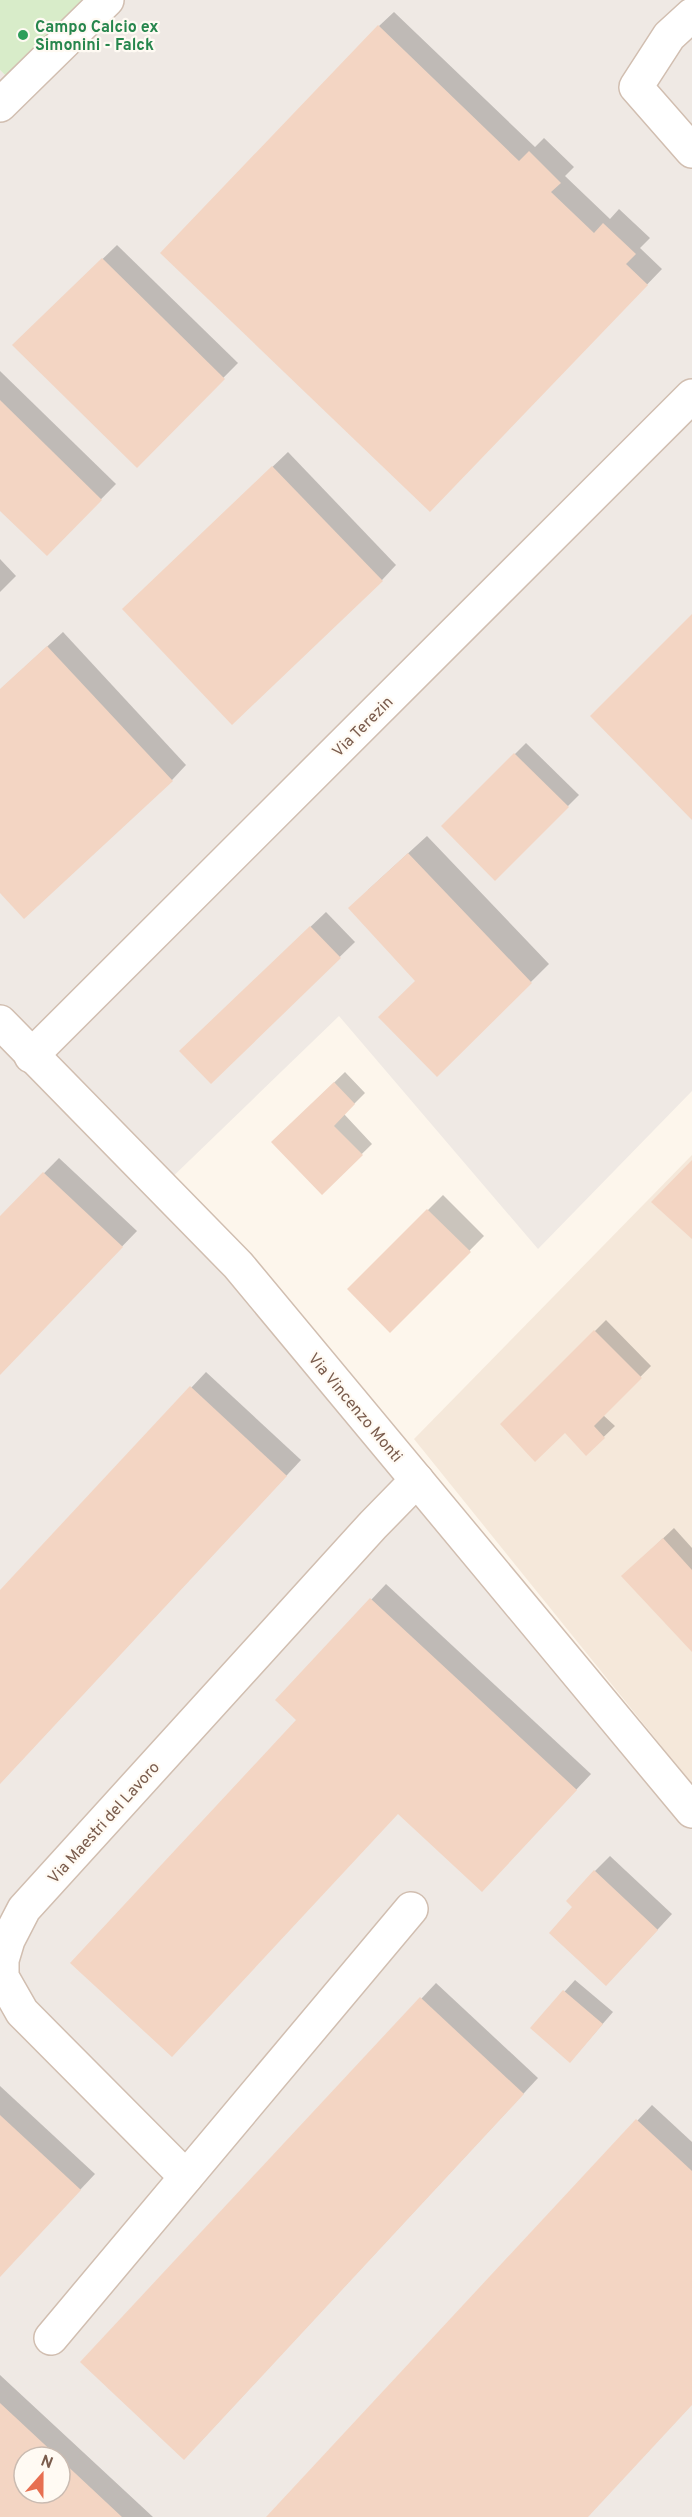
<svg xmlns="http://www.w3.org/2000/svg" width="692" height="2517" font-family="Overpass,sans-serif">
<rect width="100%" height="100%" fill="#fdf6ec"/>
<!-- residential -->
<path fill="#f5e8da" d="M692 1155V1784L414 1439Z"/>
<!-- industrial -->
<path fill="#efe9e4" fill-rule="evenodd" d="M82 0H692V1091L538 1249 339 1016 162 1187 692 1811V2517H0V70L6 76ZM24 2457H60V2493H24Z"/>
<!-- green -->
<path fill="#d8ecc9" d="M0 0H82L6 76 0 70Z"/>
<!-- shadow -->
<g fill="#0003" fill-rule="evenodd">
<path d="M394 12 535 147 544 138 574 167 565 176 610 219 619 209 650 238 640 248 662 269 445 495 379 26Z"/>
<path d="M117 245 238 363 137 465 14 345Z"/>
<path d="M0 371 116 484 47 554 0 508Z"/>
<path d="M288 452 396 565 382 580 139 594Z"/>
<path d="M0 559 16 576 0 592Z"/>
<path d="M63 632 186 765 172 780 0 891V690Z"/>
<path d="M526 743 579 795 495 879 443 826Z"/>
<path d="M427 836 549 964 437 1075 417 981 368 890Z"/>
<path d="M326 912 355 942 211 1082 196 1036Z"/>
<path d="M345 1072 365 1093 344 1114 372 1144 322 1193 273 1142Z"/>
<path d="M59 1158 137 1231 0 1373V1218Z"/>
<path d="M443 1195 484 1236 390 1331 349 1289Z"/>
<path d="M606 1320 651 1366 603 1415 615 1426 586 1454 565 1431 502 1424Z"/>
<path d="M206 1372 301 1460 0 1783V1592Z"/>
<path d="M674 1528 692 1548V1649L634 1566Z"/>
<path d="M386 1584 591 1774 496 1875 298 1720 277 1700Z"/>
<path d="M610 1856 672 1914 621 1969 574 1907 595 1871Z"/>
<path d="M575 1980 613 2012 580 2050 532 2028Z"/>
<path d="M436 1983 538 2078 199 2443 82 2362Z"/>
<path d="M0 2086 95 2174 0 2275Z"/>
<path d="M652 2105 692 2142V2404L587 2517H268Z"/>
<path d="M0 2375 153 2517H0ZM24 2457H60V2493H24Z"/>
</g>
<!-- building -->
<g fill="#f3d5c3">
<path d="M378 25 519 161 529 151 561 183 551 192 594 233 603 223 636 254 626 264 648 285 430 512 160 253Z"/>
<path d="M102 258 225 379 137 468 12 345Z"/>
<path d="M0 400 102 500 47 556 0 511Z"/>
<path d="M272 466 383 581 232 725 122 609Z"/>
<path d="M692 614V820L590 716Z"/>
<path d="M47 646 173 781 24 919 0 893V689Z"/>
<path d="M514 753 569 807 495 881 441 826Z"/>
<path d="M408 853 532 983 437 1077 378 1017 415 981 348 908Z"/>
<path d="M310 926 341 958 211 1084 179 1051Z"/>
<path d="M334 1082 355 1104 334 1126 363 1155 322 1195 271 1142Z"/>
<path d="M692 1160V1239L651 1202Z"/>
<path d="M43 1172 123 1247 0 1375V1216Z"/>
<path d="M427 1209 471 1252 390 1333 347 1289Z"/>
<path d="M594 1330 642 1378 594 1426 605 1438 586 1456 565 1433 535 1462 500 1424Z"/>
<path d="M190 1386 287 1476 0 1784V1590Z"/>
<path d="M663 1538 692 1570V1652L621 1576Z"/>
<path d="M370 1598 577 1790 482 1892 398 1814 172 2057 70 1963 296 1720 275 1700Z"/>
<path d="M594 1870 658 1930 606 1986 549 1933 572 1907 566 1901Z"/>
<path d="M563 1990 603 2024 570 2063 530 2028Z"/>
<path d="M420 1997 524 2094 184 2460 80 2362Z"/>
<path d="M0 2115 81 2190 0 2277Z"/>
<path d="M636 2119 692 2171V2405L588 2517H266Z"/>
<path d="M0 2403 58 2457H24V2493H60V2459L122 2517H0Z"/>
</g>
<g fill="none" stroke-linecap="round" stroke-linejoin="round">
<!-- minor casing -->
<g stroke="#d1beb0" stroke-width="36">
<g id="minor">
<path d="M692 15 669 36 636 87 692 151"/>
<path d="M0 105 107 0"/>
<path d="M0 1022 238 1265 692 1811"/>
<path d="M31 1056 692 396"/>
<path d="M186 2177 22 2012 2 1977V1960L8 1940 24 1909 373 1525 417 1480"/>
<path d="M51 2338 411 1909"/>
</g>
</g>
<!-- minor -->
<use href="#minor" stroke="#fff" stroke-width="33"/>
</g>
<!-- markers -->
<circle fill="#2e9e5b" stroke="#fffaf3" stroke-width="2" cx="23" cy="35" r="6"/>
<g text-anchor="middle" stroke-width="4.5" stroke-linejoin="round" paint-order="stroke">
<!-- leisure labels -->
<g font-size="16" font-weight="bold" fill="#27864d" stroke="#fffaf3" text-anchor="start">
<text x="35" y="32">Campo Calcio ex<tspan x="35" dy="18">Simonini - Falck</tspan></text>
</g>
<!-- street labels -->
<g font-size="16" fill="#7a5c4d" stroke="#fffaf3">
<text transform="translate(362 726) rotate(-45)" y="6">Via Terezin</text>
<text transform="translate(356 1407) rotate(50)" y="6">Via Vincenzo Monti</text>
<text transform="translate(103 1822) rotate(-48)" y="6">Via Maestri del Lavoro</text>
</g>
</g>
<!-- north arrow -->
<g transform="translate(42 2475) rotate(21)"><circle r="28" fill="#fffaf3" stroke="#cabbb1" stroke-width="1.5"/>
<path d="M0-4.5L10 22L0 15L-10 22Z" fill="#e76f51"/>
<text y="-9" font-size="16" font-weight="bold" text-anchor="middle" fill="#7a5c4d">N</text>
</g>
</svg>
